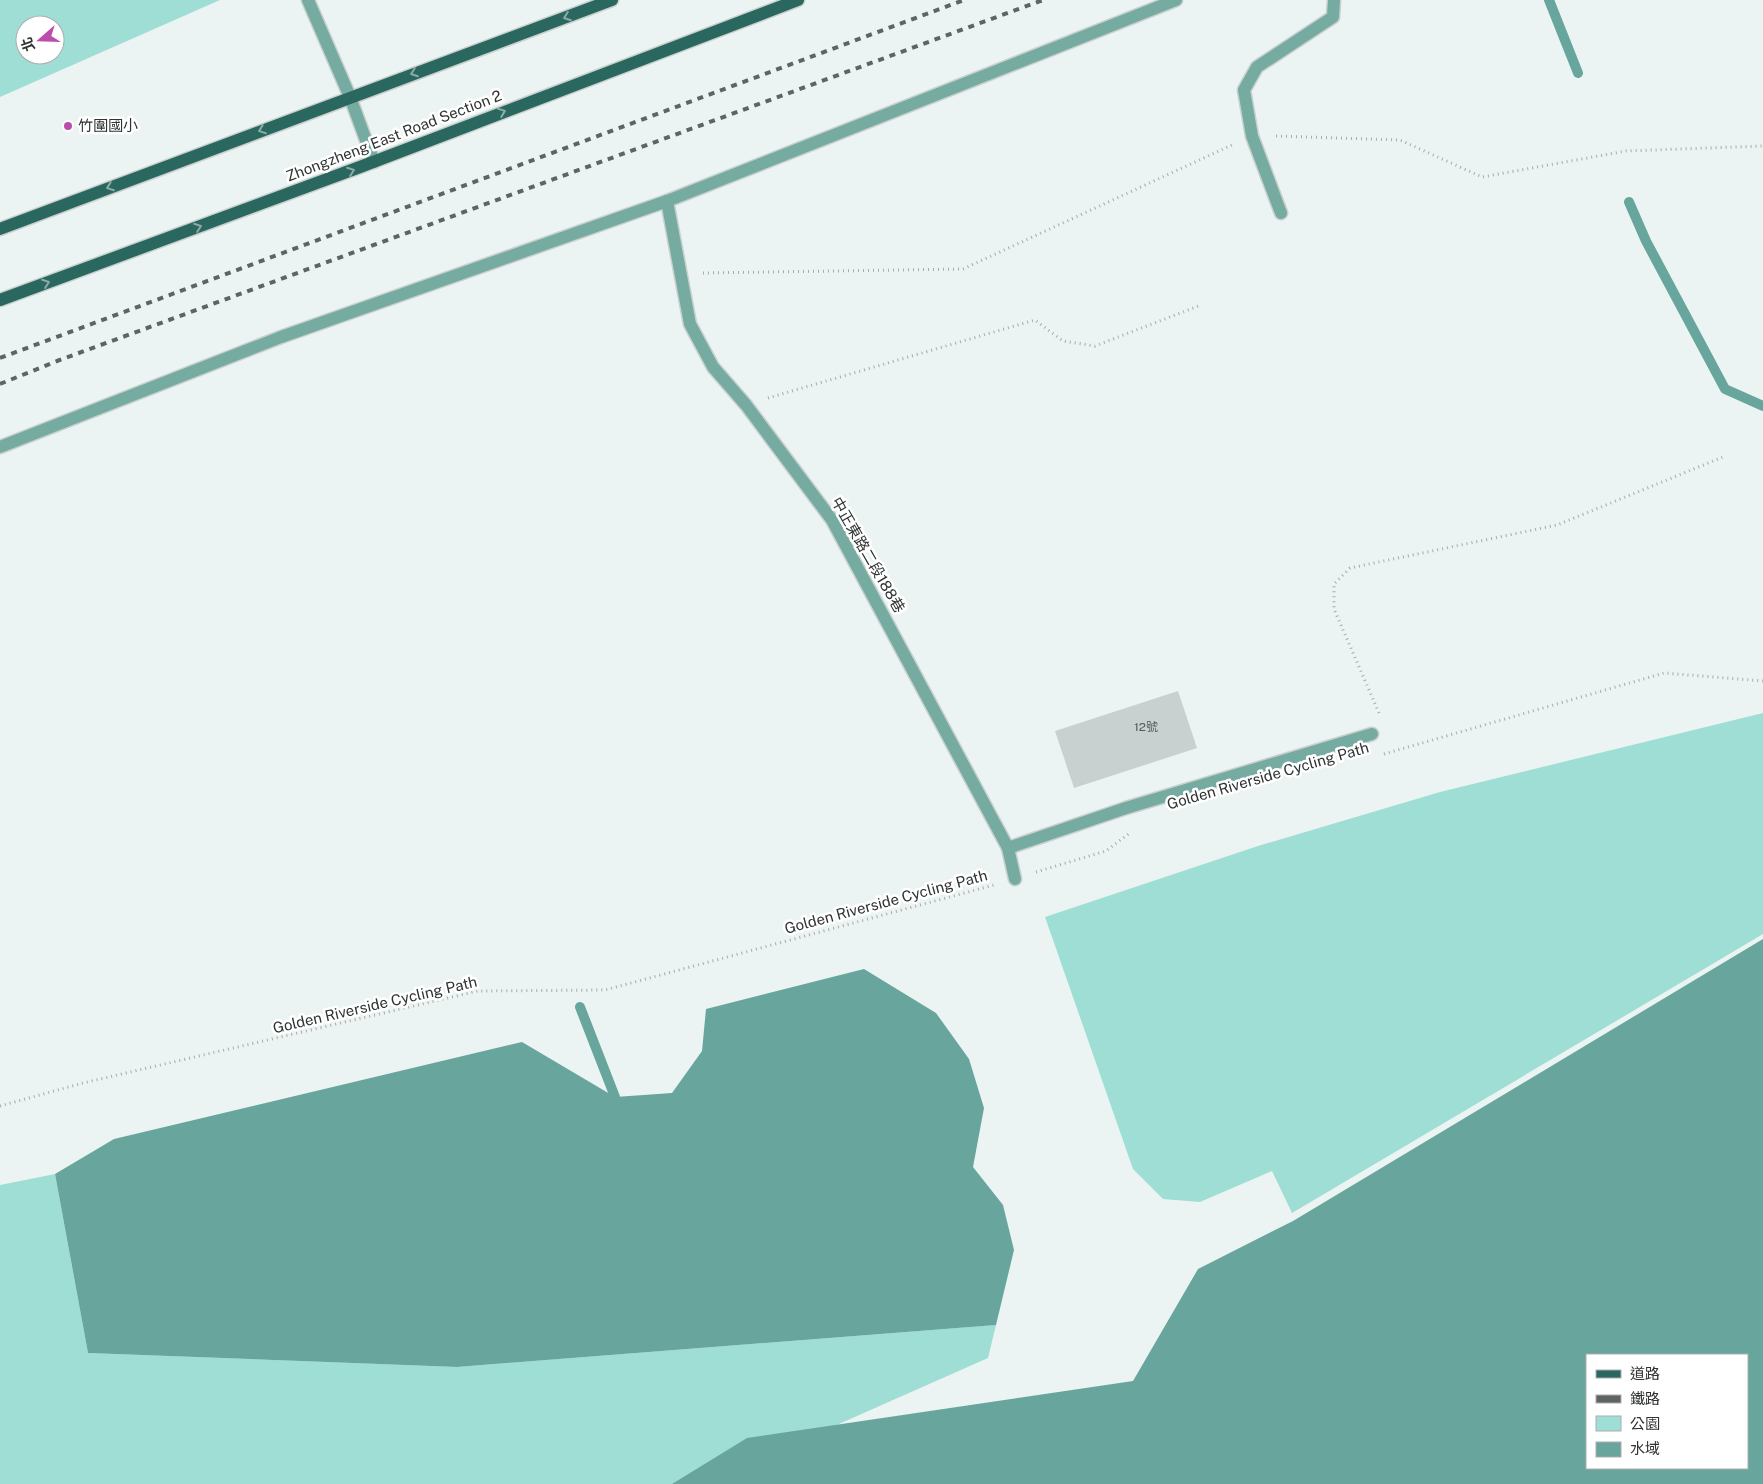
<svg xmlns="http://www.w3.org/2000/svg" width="1763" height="1484" font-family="'Public Sans','Noto Sans TC',sans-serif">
<rect width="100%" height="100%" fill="#ebf4f2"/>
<!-- green -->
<g fill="#9fded4" fill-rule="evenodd">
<path d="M0 0H220L0 97ZM25 25H55V55H25Z"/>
<path d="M1763 713V934L1292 1213 1272 1171 1200 1202 1163 1199 1133 1169 1045 917 1258 846 1440 792Z"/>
<path d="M55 1174 88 1353 457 1367 996 1325 988 1358 703 1484H0V1185Z"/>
</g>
<!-- water -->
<g fill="#68a69d" fill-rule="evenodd">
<path d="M1763 939V1484H672L747 1438 1133 1381 1198 1269 1293 1221ZM1587 1355H1747V1468H1587Z"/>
<path d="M864 969 936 1013 969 1059 984 1108 973 1167 1003 1205 1014 1250 996 1325 457 1367 88 1353 55 1174 114 1139 522 1042 615 1097 672 1093 702 1051 706 1009Z"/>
</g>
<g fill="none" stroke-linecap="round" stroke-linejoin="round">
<!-- stream -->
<g stroke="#68a69d" stroke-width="10">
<path d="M1549 0 1578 73"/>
<path d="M1629 202 1646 241 1725 389 1763 406"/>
<path d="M580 1007 615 1097"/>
</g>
</g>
<!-- building -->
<path fill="#c8d1cf" d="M1178 691 1197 748 1074 788 1055 731Z"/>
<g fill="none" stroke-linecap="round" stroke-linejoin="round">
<!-- lane casing -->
<g stroke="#c9d1cf" stroke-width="15">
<g id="lane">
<path d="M667 201 690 324 713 367 746 405 832 520 1008 848 1015 879"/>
<path d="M1281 213 1252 136 1244 90 1257 67 1333 17 1334 0"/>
<path d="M0 447 281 337 667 201 1176 0"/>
<path d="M1008 848 1126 808 1372 734"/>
</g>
</g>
<!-- street casing -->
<g stroke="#c9d1cf" stroke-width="15">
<path id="street" d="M308 0 350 97 374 162"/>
</g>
<!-- primary casing -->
<g stroke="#c9d1cf" stroke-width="15">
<g id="primary">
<path d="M0 229 612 0"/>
<path d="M0 300 360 167 798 0"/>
</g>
</g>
<!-- path -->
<g stroke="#a5acaa" stroke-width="3" stroke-dasharray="1 4" stroke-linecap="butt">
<path d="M1276 136 1400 140 1482 177 1626 151 1763 146"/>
<path d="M703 273 963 269 1232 145"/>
<path d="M768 398 1035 320 1063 341 1095 346 1201 305"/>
<path d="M1379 713 1334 609V584L1350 568 1557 525 1723 457"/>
<path d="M1384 754 1664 673 1763 681"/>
<path d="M1036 872 1106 851 1131 832"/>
<path d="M0 1106 83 1083 478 991 605 990 994 885"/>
</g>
<!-- lane -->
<use href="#lane" stroke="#76aba2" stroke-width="12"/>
<!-- street -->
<use href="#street" stroke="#76aba2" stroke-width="12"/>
<!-- primary -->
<use href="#primary" stroke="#2a675f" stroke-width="12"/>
<!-- rail -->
<g stroke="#5f6463" stroke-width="4" stroke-dasharray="6 6" stroke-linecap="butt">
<path d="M0 358 964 0"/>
<path d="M0 384 57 361 1043 0"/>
</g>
</g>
<!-- one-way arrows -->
<defs><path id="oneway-chevron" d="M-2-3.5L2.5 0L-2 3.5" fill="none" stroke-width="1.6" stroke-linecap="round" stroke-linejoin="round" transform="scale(1.25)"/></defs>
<g stroke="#8aaba7">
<use href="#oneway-chevron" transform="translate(567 17) rotate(160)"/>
<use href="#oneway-chevron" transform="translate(414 73) rotate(160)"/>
<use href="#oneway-chevron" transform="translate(502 112) rotate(-21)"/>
<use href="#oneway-chevron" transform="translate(262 130) rotate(159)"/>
<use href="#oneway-chevron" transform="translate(351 171) rotate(-20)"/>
<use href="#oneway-chevron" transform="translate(110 187) rotate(159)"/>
<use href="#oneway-chevron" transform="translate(198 227) rotate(-20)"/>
<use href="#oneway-chevron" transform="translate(46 283) rotate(-20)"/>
</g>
<!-- markers -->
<circle fill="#bc4dab" stroke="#fff" stroke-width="2" cx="68" cy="126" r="5"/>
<g text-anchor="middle" stroke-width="5" stroke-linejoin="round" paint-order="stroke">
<!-- number labels -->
<g font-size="12" fill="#555a59">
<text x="1146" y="731">12號</text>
</g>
<!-- poi labels -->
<g font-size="15" fill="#2f3332" stroke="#fff" text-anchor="start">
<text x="78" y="131">竹圍國小</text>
</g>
<!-- street labels -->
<g font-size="15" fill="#2f3332" stroke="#fff">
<text transform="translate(394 136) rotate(-21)" y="5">Zhongzheng East Road Section 2</text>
<text transform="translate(868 555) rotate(60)" y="5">中正東路二段188巷</text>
<text transform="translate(1268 776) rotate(-16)" y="5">Golden Riverside Cycling Path</text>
<text transform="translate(886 902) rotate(-15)" y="5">Golden Riverside Cycling Path</text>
<text transform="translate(375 1005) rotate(-13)" y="5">Golden Riverside Cycling Path</text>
</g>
</g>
<!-- legend -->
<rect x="1586" y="1354" width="162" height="115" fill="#ffffff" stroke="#acadad"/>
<rect x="1596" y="1370" width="25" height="8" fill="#2a675f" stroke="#acadad"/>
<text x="1630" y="1379" font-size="15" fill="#2f3332">道路</text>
<rect x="1596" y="1395" width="25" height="8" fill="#5f6463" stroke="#acadad"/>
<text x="1630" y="1404" font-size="15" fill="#2f3332">鐵路</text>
<rect x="1596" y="1416" width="25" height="15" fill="#9fded4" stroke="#acadad"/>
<text x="1630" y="1429" font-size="15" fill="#2f3332">公園</text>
<rect x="1596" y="1442" width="25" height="15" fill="#68a69d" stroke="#acadad"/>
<text x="1630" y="1454" font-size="15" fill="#2f3332">水域</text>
<!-- north arrow -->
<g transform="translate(40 40) rotate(250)"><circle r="24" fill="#ffffff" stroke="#acadad"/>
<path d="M0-4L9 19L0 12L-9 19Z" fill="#bc4dab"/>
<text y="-8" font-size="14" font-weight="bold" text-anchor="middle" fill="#2f3332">北</text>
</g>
</svg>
